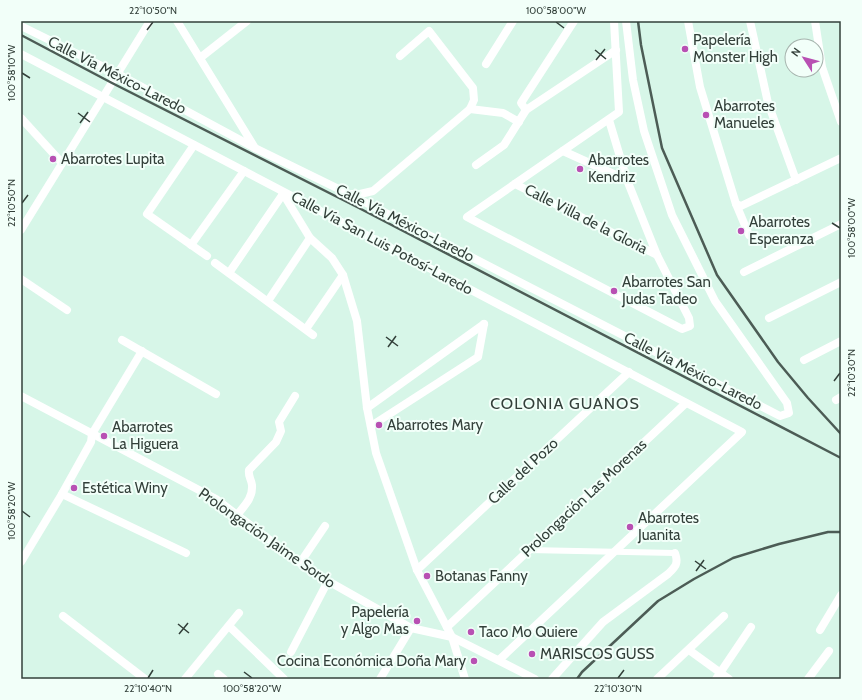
<svg xmlns="http://www.w3.org/2000/svg" width="862" height="700" font-family="Cabin,sans-serif">
<rect width="100%" height="100%" fill="#d7f6e8"/>
<g fill="none" stroke-linecap="round" stroke-linejoin="round">
<!-- pedestrian -->
<path stroke="#fff" stroke-width="6" d="M528 550 675 553"/>
<!-- minor -->
<g stroke="#fff" stroke-width="8">
<path d="M177 21 255 148"/>
<path d="M688 21 700 87 736 204 741 206 841 158"/>
<path d="M750 21 768 103 796 180"/>
<path d="M815 21 822 67 841 122"/>
<path d="M21 26 118 74 255 148 349 194 780 416 789 413 787 403 715 301 672 215 644 131 633 80 626 21"/>
<path d="M21 54 742 432 499 660"/>
<path d="M200 58 247 21"/>
<path d="M486 64 513 21"/>
<path d="M470 109 503 113 519 122"/>
<path d="M526 110 521 103 574 21"/>
<path d="M21 118 62 163"/>
<path d="M609 120 627 180 657 255 689 318 690 326 682 329 467 217 619 112 614 21"/>
<path d="M194 145 147 214 207 256"/>
<path d="M563 151 627 180"/>
<path d="M476 165 504 145 526 110 616 50"/>
<path d="M515 184 657 255"/>
<path d="M282 192 310 238 332 258 343 275 357 321 367 408 376 453 417 570 452 637 465 679"/>
<path d="M352 194H360L373 191 470 109 474 100 473 88 429 31 400 56"/>
<path d="M736 204 749 235"/>
<path d="M21 230 150 21"/>
<path d="M191 245 244 171"/>
<path d="M215 263 313 335"/>
<path d="M744 272 841 224"/>
<path d="M229 273 283 194"/>
<path d="M21 279 67 310"/>
<path d="M268 301 310 238"/>
<path d="M769 318 841 282"/>
<path d="M306 329 343 275"/>
<path d="M122 340 216 394"/>
<path d="M804 360 841 341"/>
<path d="M21 396 216 499 300 563 328 581 411 628 452 637 535 679"/>
<path d="M836 400 841 397"/>
<path d="M367 408 484 324"/>
<path d="M371 426 478 357 484 324"/>
<path d="M62 494 186 553"/>
<path d="M237 515C245 505 253 498 252 485 251 478 248 477 249 470L276 442 281 431 279 422 295 396"/>
<path d="M21 562 62 494 91 442 92 434 142 351"/>
<path d="M300 563 325 526"/>
<path d="M417 570 629 372"/>
<path d="M63 616 145 679"/>
<path d="M229 626 284 679"/>
<path d="M447 627 686 403"/>
<path d="M820 630 841 595"/>
<path d="M689 650 729 679"/>
<path d="M291 652 328 581"/>
<path d="M218 674 224 679"/>
<path d="M185 679 239 613"/>
<path d="M380 679 411 628"/>
<path d="M552 679 603 622 668 574C675 567 679 564 675 553"/>
<path d="M657 679 724 616"/>
<path d="M716 679 751 627"/>
<path d="M808 679 829 651"/>
</g>
<!-- rail -->
<g stroke="#4c5c55" stroke-width="2.5">
<path d="M638 21 641 45 662 148 717 275 778 362 808 398 841 434"/>
<path d="M21 35 112 83 357 207 841 458"/>
<path d="M577 679 582 672 658 601 694 579 733 558 779 544 828 532H841"/>
</g>
</g>
<!-- ticks -->
<path fill="none" stroke="#33403a" stroke-width="1.5" d="M556 22 564 28M147 30 153 22M595 50 606 59M596 60 605 49M22 73 30 78M78 113 90 122M80 123 88 112M22 203 28 195M832 223 840 228M386 337 398 346M388 347 396 336M834 381 840 373M22 511 30 517M695 561 706 569M696 571 704 560M178 624 189 633M179 634 188 623M244 672 252 678M148 678 153 670M618 678 624 670"/>
<!-- markers -->
<g fill="#b850b3" stroke="#f2fff9" stroke-width="1.5">
<circle cx="685" cy="49" r="4"/>
<circle cx="706" cy="115" r="4"/>
<circle cx="53" cy="159" r="4"/>
<circle cx="580" cy="169" r="4"/>
<circle cx="741" cy="231" r="4"/>
<circle cx="614" cy="291" r="4"/>
<circle cx="379" cy="425" r="4"/>
<circle cx="104" cy="436" r="4"/>
<circle cx="74" cy="488" r="4"/>
<circle cx="630" cy="527" r="4"/>
<circle cx="427" cy="576" r="4"/>
<circle cx="417" cy="621" r="4"/>
<circle cx="471" cy="632" r="4"/>
<circle cx="532" cy="654" r="4"/>
<circle cx="474" cy="661" r="4"/>
</g>
<g text-anchor="middle" stroke-width="4" stroke-linejoin="round" paint-order="stroke">
<!-- poi labels -->
<g font-size="15" fill="#33403a" stroke="#f2fff9" text-anchor="start">
<text x="693" y="45">Papelería<tspan x="693" dy="17">Monster High</tspan></text>
<text x="714" y="111">Abarrotes<tspan x="714" dy="17">Manueles</tspan></text>
<text x="61" y="164">Abarrotes Lupita</text>
<text x="588" y="165">Abarrotes<tspan x="588" dy="17">Kendriz</tspan></text>
<text x="749" y="227">Abarrotes<tspan x="749" dy="17">Esperanza</tspan></text>
<text x="622" y="287">Abarrotes San<tspan x="622" dy="17">Judas Tadeo</tspan></text>
<text x="387" y="430">Abarrotes Mary</text>
<text x="112" y="432">Abarrotes<tspan x="112" dy="17">La Higuera</tspan></text>
<text x="82" y="493">Estética Winy</text>
<text x="638" y="523">Abarrotes<tspan x="638" dy="17">Juanita</tspan></text>
<text x="435" y="581">Botanas Fanny</text>
<text x="409" y="617" text-anchor="end">Papelería<tspan x="409" dy="17">y Algo Mas</tspan></text>
<text x="479" y="637">Taco Mo Quiere</text>
<text x="540" y="659">MARISCOS GUSS</text>
<text x="466" y="666" text-anchor="end">Cocina Económica Doña Mary</text>
</g>
<!-- street labels -->
<g font-size="15" fill="#33403a" stroke="#f2fff9">
<text transform="translate(117 75) rotate(27)" y="5">Calle Vía México-Laredo</text>
<text transform="translate(586 219) rotate(27)" y="5">Calle Villa de la Gloria</text>
<text transform="translate(405 223) rotate(27)" y="5">Calle Vía México-Laredo</text>
<text transform="translate(382 243) rotate(28)" y="5">Calle Vía San Luis Potosí-Laredo</text>
<text transform="translate(693 371) rotate(27)" y="5">Calle Vía México-Laredo</text>
<text transform="translate(523 471) rotate(-43)" y="5">Calle del Pozo</text>
<text transform="translate(584 498) rotate(-43)" y="5">Prolongación Las Morenas</text>
<text transform="translate(267 538) rotate(35)" y="5">Prolongación Jaime Sordo</text>
</g>
<!-- neighbourhood labels -->
<g font-size="16" letter-spacing="1" fill="#33403a" stroke="#f2fff9">
<text x="565" y="409">COLONIA GUANOS</text>
</g>
</g>
<!-- border -->
<rect width="862" height="700" fill="none" stroke="#f2fff9" stroke-width="44"/>
<!-- north arrow -->
<g transform="translate(804 58) rotate(306)"><circle r="19" fill="#f2fff9" stroke="#a6b3ad"/>
<path d="M0-3L7 15L0 10L-7 15Z" fill="#b850b3"/>
<text y="-6" font-size="11" font-weight="bold" text-anchor="middle" fill="#33403a">N</text>
</g>
<rect x="22" y="22" width="818" height="656" fill="none" stroke="#33403a" stroke-width="1.5"/>
<g font-size="10" text-anchor="middle" fill="#33403a">
<text x="153" y="14">22°10'50"N</text>
<text x="556" y="14">100°58'00"W</text>
<text transform="translate(11 73) rotate(-90)" y="4">100°58'10"W</text>
<text transform="translate(11 203) rotate(-90)" y="4">22°10'50"N</text>
<text transform="translate(851 228) rotate(-90)" y="4">100°58'00"W</text>
<text transform="translate(851 373) rotate(-90)" y="4">22°10'30"N</text>
<text transform="translate(11 511) rotate(-90)" y="4">100°58'20"W</text>
<text x="148" y="692">22°10'40"N</text>
<text x="252" y="692">100°58'20"W</text>
<text x="618" y="692">22°10'30"N</text>
</g>
</svg>
